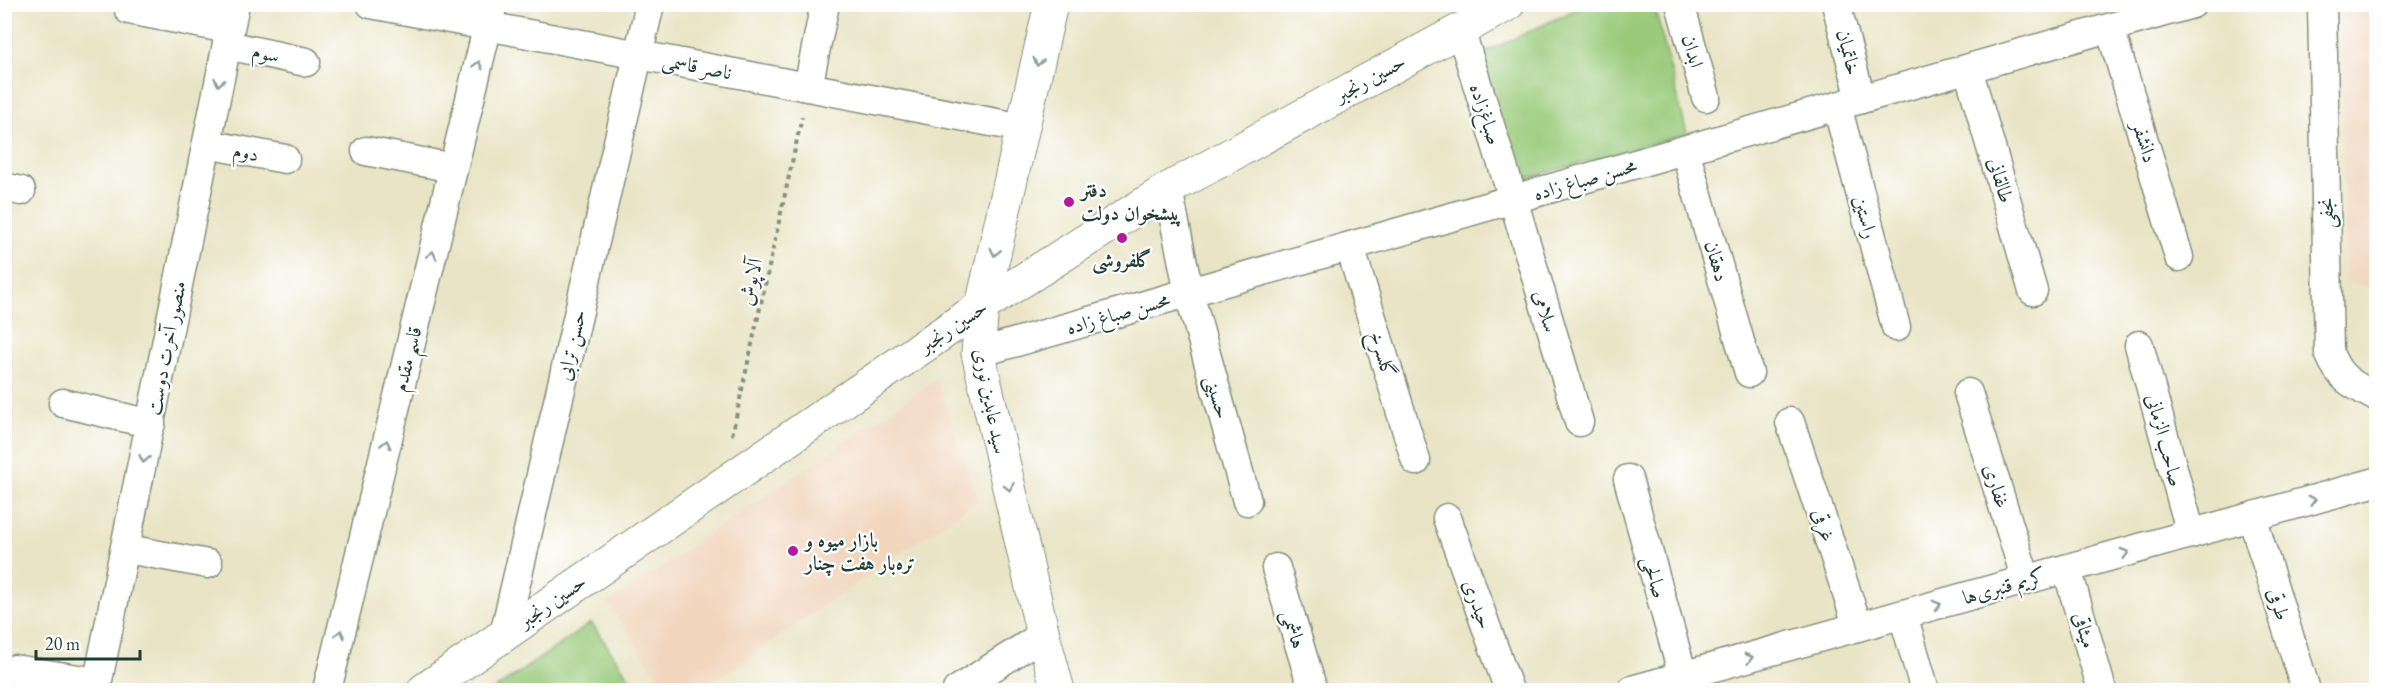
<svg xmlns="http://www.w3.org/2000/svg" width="2381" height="695" font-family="'EB Garamond',Amiri,serif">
<rect width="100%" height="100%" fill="#fff"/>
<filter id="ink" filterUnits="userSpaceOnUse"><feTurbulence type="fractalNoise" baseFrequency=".0167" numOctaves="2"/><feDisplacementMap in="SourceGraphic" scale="12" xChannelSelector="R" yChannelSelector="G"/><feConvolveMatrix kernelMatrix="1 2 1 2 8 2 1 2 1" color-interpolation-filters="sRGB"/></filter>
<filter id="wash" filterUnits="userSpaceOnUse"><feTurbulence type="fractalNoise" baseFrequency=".008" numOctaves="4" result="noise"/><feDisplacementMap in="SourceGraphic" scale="24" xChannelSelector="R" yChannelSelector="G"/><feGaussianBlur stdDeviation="1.35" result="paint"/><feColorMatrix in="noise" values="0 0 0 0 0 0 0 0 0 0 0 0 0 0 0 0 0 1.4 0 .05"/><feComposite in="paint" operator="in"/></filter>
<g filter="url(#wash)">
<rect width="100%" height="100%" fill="#e9e4c5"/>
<!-- built -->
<g fill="#f1d5bd">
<path d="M2340 5H2376V288L2346 283Z"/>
<path d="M936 380 978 500 701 690H667L608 603Z"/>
</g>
<!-- green -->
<g fill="#9aca7a" stroke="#5c8457" stroke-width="1.5">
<path d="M1585 5H1654L1687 134 1516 181 1478 56Z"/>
<path d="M591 623 638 690H494Z"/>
</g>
</g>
<g filter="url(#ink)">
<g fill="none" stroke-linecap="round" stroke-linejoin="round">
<!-- street casing -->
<g stroke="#84907c" stroke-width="31">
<g id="street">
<path d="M371 4 1023 128"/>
<path d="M1680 4 1706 97"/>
<path d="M1836 4 1861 99"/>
<path d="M2322 4 2329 353C2341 381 2351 383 2376 397"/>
<path d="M129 10 229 29"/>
<path d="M2110 28 2179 257"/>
<path d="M1460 29 1513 199 1579 422"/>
<path d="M227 45 306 62"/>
<path d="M1968 69 2033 291"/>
<path d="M808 87 825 4"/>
<path d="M1837 106 1896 327"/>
<path d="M207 144 285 159"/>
<path d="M1685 150 1749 373"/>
<path d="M366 151 453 168"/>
<path d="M4 187 21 191"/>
<path d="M1168 189 1189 293 1247 501"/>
<path d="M1350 247 1416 461"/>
<path d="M2139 345 2191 534"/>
<path d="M978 353 2192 4"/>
<path d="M1968 393 2026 580"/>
<path d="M63 403 151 424"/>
<path d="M1790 422 1858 627"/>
<path d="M1628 479 1683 676"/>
<path d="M2252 517 2306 690"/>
<path d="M1447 518 1509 690"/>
<path d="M127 549 208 564"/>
<path d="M1276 568 1313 690"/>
<path d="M2067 569 2102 690"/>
<path d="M1903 615 1925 690"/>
<path d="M504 635 650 4"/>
<path d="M14 669 98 682"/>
<path d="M96 690 235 4"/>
<path d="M327 690 493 4"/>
<path d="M957 690 1043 635"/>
<path d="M1632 690 2376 482"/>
</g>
</g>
<!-- secondary casing -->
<g stroke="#84907c" stroke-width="35">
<g id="secondary">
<path d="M1051 4 982 306 978 353 1043 635 1058 690"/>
<path d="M424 690 982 306 1168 189 1508 4"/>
</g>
</g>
<!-- path -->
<path stroke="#84907c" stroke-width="4" stroke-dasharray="4.5 4.5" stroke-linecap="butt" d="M732 435 802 117"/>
<!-- street -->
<use href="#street" stroke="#fff" stroke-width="28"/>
<!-- secondary -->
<use href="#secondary" stroke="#fff" stroke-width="33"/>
</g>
<!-- one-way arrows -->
<defs><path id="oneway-chevron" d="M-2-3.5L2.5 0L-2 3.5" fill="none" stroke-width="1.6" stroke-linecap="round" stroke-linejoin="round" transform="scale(1.5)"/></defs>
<g stroke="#8f9e9a">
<use href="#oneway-chevron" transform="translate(1038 62) rotate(103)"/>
<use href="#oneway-chevron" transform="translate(478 65) rotate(-76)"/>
<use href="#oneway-chevron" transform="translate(219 82) rotate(101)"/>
<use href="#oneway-chevron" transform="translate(995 252) rotate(103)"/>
<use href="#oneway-chevron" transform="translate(432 255) rotate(-76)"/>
<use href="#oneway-chevron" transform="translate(386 444) rotate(-76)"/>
<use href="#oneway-chevron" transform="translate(144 459) rotate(101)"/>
<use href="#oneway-chevron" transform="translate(1009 487) rotate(77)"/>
<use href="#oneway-chevron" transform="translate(2312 500) rotate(-16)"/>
<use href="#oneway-chevron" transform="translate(2125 553) rotate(-16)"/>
<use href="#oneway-chevron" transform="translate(1937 605) rotate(-16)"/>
<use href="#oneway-chevron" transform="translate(340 634) rotate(-76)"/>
<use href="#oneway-chevron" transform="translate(1749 658) rotate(-16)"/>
</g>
</g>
<!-- markers -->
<g fill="#b5179e" stroke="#fff" stroke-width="2">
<circle cx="1069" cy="202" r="6"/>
<circle cx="1122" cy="238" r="6"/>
<circle cx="793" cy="551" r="6"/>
</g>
<g text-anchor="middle" stroke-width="4.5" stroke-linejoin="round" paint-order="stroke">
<!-- street labels -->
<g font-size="20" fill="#1f3d34" stroke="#fff">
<text transform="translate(1693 51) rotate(74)" y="7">ابدان</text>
<text transform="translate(1849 52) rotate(75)" y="7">خاتمیان</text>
<text transform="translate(266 53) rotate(13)" y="7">سوم</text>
<text transform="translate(697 66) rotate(11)" y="7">ناصر قاسمی</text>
<text transform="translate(1370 78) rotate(-29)" y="7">حسین رنجبر</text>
<text transform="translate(1486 114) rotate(72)" y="7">صباغ‌زاده</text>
<text transform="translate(2145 142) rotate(73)" y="7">دانشفر</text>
<text transform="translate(246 152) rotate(11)" y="7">دوم</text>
<text transform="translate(1585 179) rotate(-16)" y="7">محسن صباغ زاده</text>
<text transform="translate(2001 180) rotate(74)" y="7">طالقانی</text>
<text transform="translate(2326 213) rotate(-91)" y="7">نجفی</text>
<text transform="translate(1866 217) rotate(75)" y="7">راستین</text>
<text transform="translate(1717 261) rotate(74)" y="7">دهقان</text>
<text transform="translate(750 282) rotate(-78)" y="7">آلاپوش</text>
<text transform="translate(1546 311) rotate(74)" y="7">سلامی</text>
<text transform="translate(1118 313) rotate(-16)" y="7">محسن صباغ زاده</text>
<text transform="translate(953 326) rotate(-34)" y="7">حسین رنجبر</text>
<text transform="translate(571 345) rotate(-77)" y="7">حسن ترابی</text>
<text transform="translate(166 348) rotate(-79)" y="7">منصور آخرت دوست</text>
<text transform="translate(1383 354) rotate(73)" y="7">گلسرخ</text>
<text transform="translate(407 359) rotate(-76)" y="7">قاسم مقدم</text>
<text transform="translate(1218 397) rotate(74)" y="7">حسینی</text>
<text transform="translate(991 401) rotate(79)" y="7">سید عابدین نوری</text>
<text transform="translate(2165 440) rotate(75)" y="7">صاحب الزمانی</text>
<text transform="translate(1997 486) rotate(73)" y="7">غفاری</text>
<text transform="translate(1824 525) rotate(72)" y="7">غرقی</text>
<text transform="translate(1655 577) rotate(74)" y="7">صالحی</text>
<text transform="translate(2004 586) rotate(-16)" y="7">کریم قنبری‌ها</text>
<text transform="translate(552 601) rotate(-35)" y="7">حسین رنجبر</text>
<text transform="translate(1478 604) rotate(70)" y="7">حیدری</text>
<text transform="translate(2279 604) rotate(73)" y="7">طرقی</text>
<text transform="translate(1294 629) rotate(73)" y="7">هاشمی</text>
<text transform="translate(2085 630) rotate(74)" y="7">میثاقی</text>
</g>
<!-- poi labels -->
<g font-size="20" font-weight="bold" fill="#1f3d34" stroke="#fff" text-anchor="start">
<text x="1081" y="197">دفتر<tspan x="1081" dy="23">پیشخوان دولت</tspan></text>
<text x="1122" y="267" text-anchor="middle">گلفروشی</text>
<text x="805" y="547">بازار میوه و<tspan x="805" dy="23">تره‌بار هفت چنار</tspan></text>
</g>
</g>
<!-- margin -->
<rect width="2381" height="695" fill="none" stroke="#fff" stroke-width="24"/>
<!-- scale -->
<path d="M36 650v9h104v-9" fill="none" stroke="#1f3d34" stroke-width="3"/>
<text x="45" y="650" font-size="18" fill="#1f3d34" stroke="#ffffff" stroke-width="4.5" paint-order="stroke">20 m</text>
</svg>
